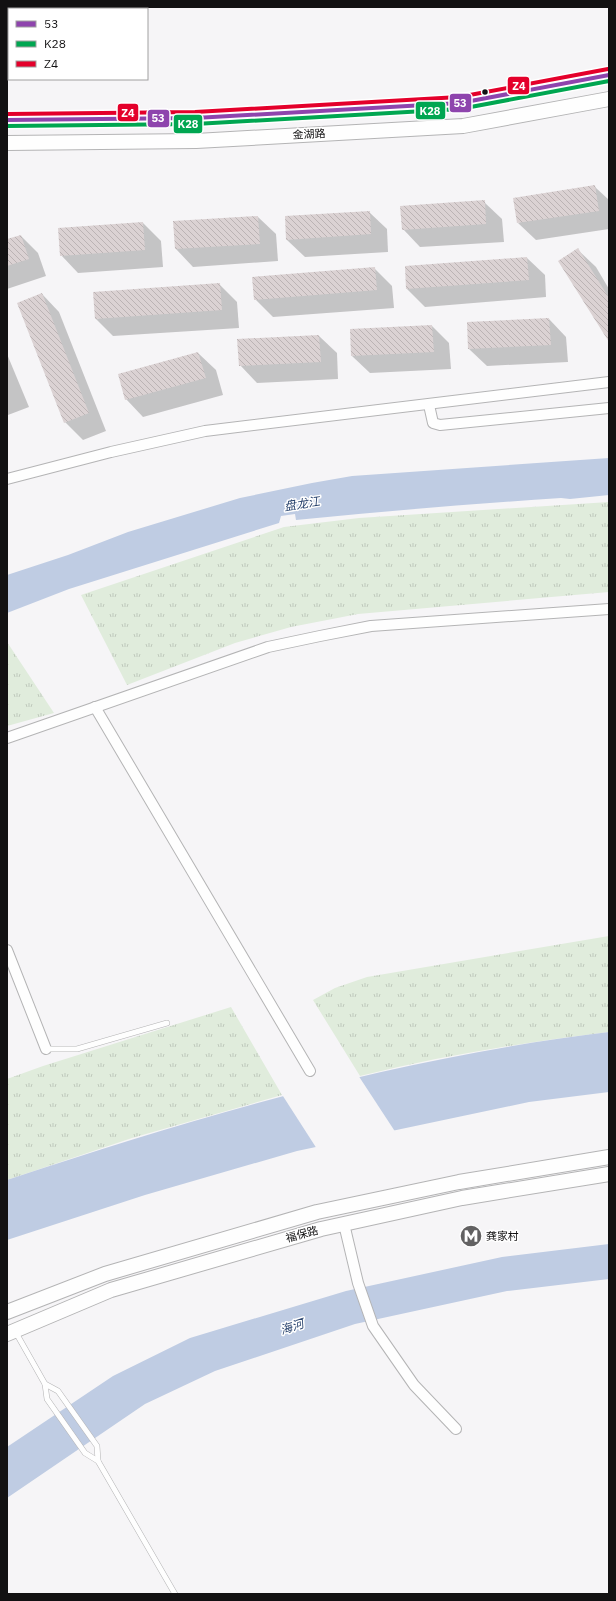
<svg xmlns="http://www.w3.org/2000/svg" width="616" height="1601" font-family="'IBM Plex Sans','Noto Sans SC',sans-serif">
<defs>
<pattern id="grass-tufts" width="24" height="20" patternUnits="userSpaceOnUse"><rect width="24" height="20" fill="#e0ecdc"/><path d="M3 7l-1-3M5 7V3M7 7l1-3M15 17l-1-3M17 17v-4M19 17l1-3" fill="none" stroke="#bfc9bc"/></pattern>
<pattern id="building-back-hatch" width="6" height="6" patternUnits="userSpaceOnUse"><rect width="6" height="6" fill="#dbd2d3"/><path d="M-1 5l2 2M0 0l6 6M5-1l2 2" fill="none" stroke="#bbb3b4"/></pattern>
</defs>
<rect width="100%" height="100%" fill="#f6f5f7"/>
<!-- grass -->
<g fill="url(#grass-tufts)">
<path d="M609 502V592L358 614 291 627 235 643 127 685 81 595 284 527 359 518Z"/>
<path d="M7 642 54 713 7 726Z"/>
<path d="M609 936V1032C526 1042 441 1056 360 1076L313 1000 335 988 367 977Z"/>
<path d="M231 1007 282 1095 132 1138 7 1180V1079L43 1066Z"/>
</g>
<!-- water -->
<g fill="#bfcce3">
<path d="M609 458V495L570 499 561 498C472 504 384 511 296 520L295 514 281 516 279 523 69 589 7 613V575L68 555 128 532 240 498 312 483 352 476Z"/>
<path d="M609 1032V1092L529 1102 297 1151 145 1195 7 1240V1180C204 1114 402 1057 609 1032Z"/>
<path d="M609 1244V1279L507 1291 355 1324 215 1371 145 1404 7 1498V1447L113 1376 190 1338 346 1291 502 1257Z"/>
</g>
<!-- pier -->
<path fill="#f6f5f7" d="M358 1075 396 1133 317 1149 281 1093Z"/>
<!-- shadow -->
<g fill="#0003">
<path d="M595 187 609 200V229L536 240 518 223Z"/>
<path d="M484 202 502 219 504 242 420 247 403 229Z"/>
<path d="M369 212 387 229 388 252 305 257 287 240Z"/>
<path d="M258 217 276 234 278 261 193 267 176 249 174 222Z"/>
<path d="M143 223 161 241 163 267 78 273 61 255Z"/>
<path d="M21 236 38 253 46 276 7 289V240Z"/>
<path d="M578 250 596 267 609 289V339Z"/>
<path d="M527 258 545 275 546 297 425 307 407 289 406 267Z"/>
<path d="M374 268 392 286 394 308 273 317 255 299Z"/>
<path d="M219 284 237 302 239 328 113 336 96 319Z"/>
<path d="M42 294 59 312 106 431 83 440 65 422Z"/>
<path d="M549 319 566 337 568 362 487 366 469 349Z"/>
<path d="M432 326 449 343 451 369 370 373 352 356Z"/>
<path d="M319 336 337 353 338 379 257 383 240 365Z"/>
<path d="M198 353 216 370 223 395 143 417 126 399Z"/>
<path d="M7 354 29 407 8 415 7 414Z"/>
</g>
<!-- building -->
<g fill="url(#building-back-hatch)">
<path d="M595 185 599 211 517 223 513 198Z"/>
<path d="M485 200 486 224 402 230 400 206Z"/>
<path d="M370 211 371 234 286 240 285 216Z"/>
<path d="M258 216 260 244 175 249 173 221Z"/>
<path d="M143 222 145 250 60 256 58 228Z"/>
<path d="M21 235 29 259 7 266V239Z"/>
<path d="M578 248 609 298V342L558 261Z"/>
<path d="M527 257 529 280 406 289 405 266Z"/>
<path d="M375 267 377 290 254 300 252 277Z"/>
<path d="M220 283 222 310 95 319 93 292Z"/>
<path d="M42 293 89 413 64 423 17 303Z"/>
<path d="M549 318 551 345 468 349 467 322Z"/>
<path d="M432 325 434 352 351 356 350 329Z"/>
<path d="M319 335 321 362 239 366 237 339Z"/>
<path d="M198 352 206 378 125 400 118 374Z"/>
</g>
<g fill="none" stroke-linecap="round" stroke-linejoin="round">
<!-- lane casing -->
<g stroke="#b4b4b5" stroke-width="6">
<g id="lane">
<path d="M46 1049H77L167 1023"/>
<path d="M15 1331 45 1384 47 1399 85 1453 98 1461"/>
<path d="M45 1384 58 1391 97 1446 98 1461 175 1594"/>
</g>
</g>
<!-- street casing -->
<g stroke="#b4b4b5" stroke-width="12">
<g id="street">
<path d="M429 405 433 423 440 425 609 408"/>
<path d="M7 479 111 452 205 431 609 382"/>
<path d="M95 707 310 1071"/>
<path d="M7 738 268 647 320 636 371 626 609 609"/>
<path d="M7 950 46 1049"/>
<path d="M344 1224 358 1283 373 1326 414 1385 456 1429"/>
</g>
</g>
<!-- secondary casing -->
<g stroke="#b4b4b5" stroke-width="16">
<g id="secondary">
<path d="M7 120 195 118 460 103 609 75"/>
<path d="M7 143 196 141 463 126 609 99"/>
<path d="M7 1312 105 1274 317 1212 459 1182 609 1157"/>
<path d="M7 1334 111 1290 321 1229 462 1198 609 1174"/>
</g>
</g>
<!-- lane -->
<use href="#lane" stroke="#fefefe" stroke-width="5"/>
<!-- street -->
<use href="#street" stroke="#fefefe" stroke-width="10"/>
<!-- secondary -->
<use href="#secondary" stroke="#fefefe" stroke-width="14"/>
<!-- bus-1 casing -->
<g stroke="#fff" stroke-width="7">
<path id="bus-1" d="M7 120 195 118 460 103 609 75"/>
</g>
<!-- bus-2 casing -->
<g stroke="#fff" stroke-width="7">
<path id="bus-2" d="M7 126 195 124 460 109 609 81"/>
</g>
<!-- bus-3 casing -->
<g stroke="#fff" stroke-width="7">
<path id="bus-3" d="M7 114 195 112 459 97 608 69"/>
</g>
<!-- bus-1 -->
<use href="#bus-1" stroke="#8e44ad" stroke-width="4"/>
<!-- bus-2 -->
<use href="#bus-2" stroke="#00a651" stroke-width="4"/>
<!-- bus-3 -->
<use href="#bus-3" stroke="#e4002b" stroke-width="4"/>
</g>
<!-- icons -->
<defs>
<g id="metro-disc" transform="scale(1.15)"><circle r="9.5" fill="#626162" stroke="#fff"/><path d="M-5.5 5V-5H-3L0 0L3-5H5.5V5H3V-.5L0 4L-3-.5V5Z" fill="#fff"/></g>
</defs>
<g fill-rule="evenodd">
<use href="#metro-disc" x="471" y="1236"/>
</g>
<!-- markers -->
<circle fill="#121112" stroke="#fff" stroke-width="1.5" cx="485" cy="92" r="3.5"/>
<g text-anchor="middle" stroke-width="3" stroke-linejoin="round" paint-order="stroke">
<!-- street labels -->
<g font-size="11" fill="#121112" stroke="#fff">
<text transform="translate(309 134) rotate(-3)" y="4">金湖路</text>
<text transform="translate(302 1234) rotate(-15)" y="4">福保路</text>
</g>
<!-- poi labels -->
<g font-size="11" fill="#121112" stroke="#fff" text-anchor="start">
<text x="486" y="1240">龚家村</text>
</g>
<!-- water labels -->
<g font-size="12" font-style="italic" fill="#2b456f" stroke="#fff">
<text transform="translate(302 504) rotate(-9)" y="4">盘龙江</text>
<text transform="translate(292 1327) rotate(-18)" y="4">海河</text>
</g>
</g>
<g stroke="#fff" stroke-width="1.5">
<rect x="507" y="76" width="23" height="19" rx="4" fill="#e4002b"/>
<rect x="449" y="93" width="23" height="20" rx="4" fill="#8e44ad"/>
<rect x="415" y="101" width="31" height="19" rx="4" fill="#00a651"/>
<rect x="117" y="103" width="22" height="19" rx="4" fill="#e4002b"/>
<rect x="147" y="109" width="23" height="19" rx="4" fill="#8e44ad"/>
<rect x="173" y="114" width="30" height="20" rx="4" fill="#00a651"/>
</g>
<g font-size="11" text-anchor="middle" font-weight="bold" fill="#fff">
<text x="519" y="90">Z4</text>
<text x="460" y="107">53</text>
<text x="430" y="115">K28</text>
<text x="128" y="117">Z4</text>
<text x="158" y="122">53</text>
<text x="188" y="128">K28</text>
</g>
<!-- border -->
<rect width="616" height="1601" fill="none" stroke="#121112" stroke-width="16"/>
<!-- legend -->
<rect x="8" y="8" width="140" height="72" fill="#ffffff" stroke="#a0a0a0"/>
<rect x="16" y="21" width="20" height="6" fill="#8e44ad" stroke="#a0a0a0"/>
<text x="44" y="28" font-size="12" fill="#121112">53</text>
<rect x="16" y="41" width="20" height="6" fill="#00a651" stroke="#a0a0a0"/>
<text x="44" y="48" font-size="12" fill="#121112">K28</text>
<rect x="16" y="61" width="20" height="6" fill="#e4002b" stroke="#a0a0a0"/>
<text x="44" y="68" font-size="12" fill="#121112">Z4</text>
</svg>
